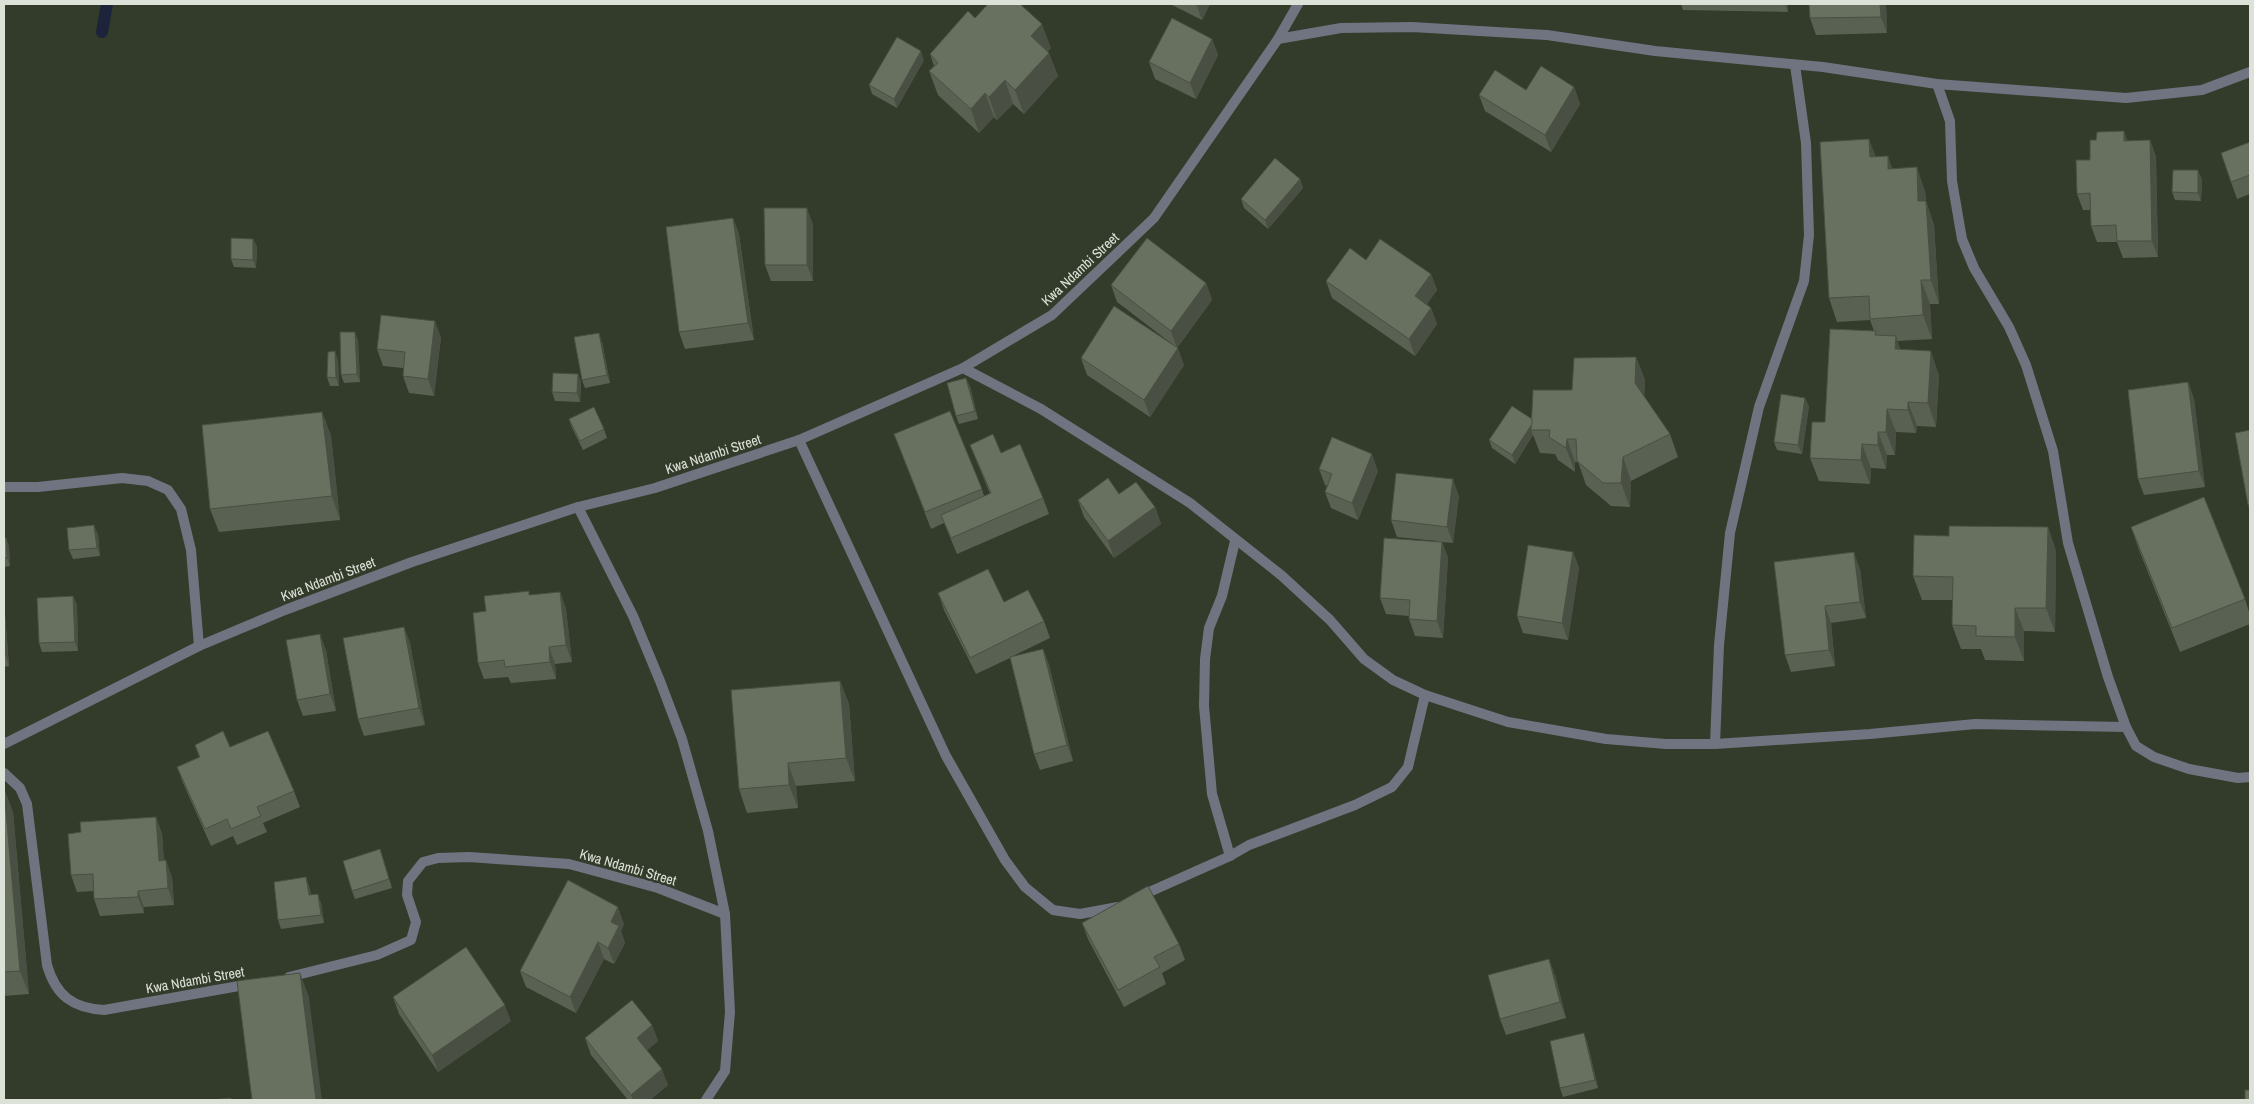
<svg xmlns="http://www.w3.org/2000/svg" width="2254" height="1104" font-family="'Archivo Narrow',sans-serif">
<rect width="100%" height="100%" fill="#333b2b"/>
<g fill="none" stroke-linecap="round" stroke-linejoin="round">
<!-- stream -->
<path stroke="#1d233a" stroke-width="12" d="M102 32 107 4"/>
<!-- street -->
<g stroke="#707480" stroke-width="10">
<path d="M1278 39 1341 28 1412 27 1547 35 1655 51 1823 67 1937 84 2126 98 2202 90 2250 72"/>
<path d="M1937 84 1950 121 1952 181 1962 239 1974 268 2009 327 2026 365 2053 451 2068 543 2108 677 2126 727 2136 746 2154 757 2189 769 2238 778 2250 777"/>
<path d="M963 368 1041 409 1190 503 1281 575 1330 620 1364 659 1393 680 1425 695 1508 722 1606 739 1666 744H1715L1870 734 1975 724 2126 727"/>
<path d="M799 440 946 756 1005 860 1025 887 1053 910 1080 914 1118 907"/>
<path d="M4 487H38L122 478 148 481 168 490 181 509 191 550 199 646"/>
<path d="M578 507 633 616 660 681 682 739 708 831 725 914 730 1012 725 1071 706 1100"/>
<path d="M4 744 199 646 285 610 412 562 578 507 655 488 799 440 963 368 1052 315 1154 218 1278 39 1298 4"/>
<path d="M1715 744 1719 645 1730 533 1759 407 1804 281 1809 235 1806 143 1795 65"/>
<path d="M4 773 20 788 27 804 47 965C56 996 73 1008 104 1010L250 984"/>
<path d="M1230 856 1212 794 1204 706 1205 659 1209 628 1222 596 1235 541"/>
<path d="M1138 897 1230 856 1249 845 1355 805 1392 787 1408 767 1425 695"/>
<path d="M289 977 377 955 411 940 416 922 407 895 408 881 423 862 438 858 469 857 569 864 658 888 725 914"/>
</g>
</g>
<!-- wall -->
<g fill="#596152">
<path d="M1170 4H1210L1202 20Z"/>
<path d="M1681 4H1788V12L1683 10Z"/>
<path d="M1886 4 1887 33 1816 35 1810 18Z"/>
<path d="M975 18 1051 48 1048 51 1058 76 1024 114 1013 104 997 120 994 117 979 133 938 95 929 71 934 66 930 54Z"/>
<path d="M1212 39 1218 55 1196 99 1155 79 1149 62Z"/>
<path d="M924 60 897 108 872 94 869 85Z"/>
<path d="M1574 87 1580 104 1551 152 1485 111 1479 95 1526 90Z"/>
<path d="M2124 131 2127 141 2150 140 2156 157 2158 257 2123 258 2117 242H2097L2091 226V210H2083L2077 194 2096 140Z"/>
<path d="M2250 142V194L2237 199 2231 182Z"/>
<path d="M1888 156 1892 169 1925 191 1926 201 1934 225 1939 304H1930L1932 339 1897 341 1900 349 1939 375 1936 427 1917 426 1916 433 1896 432 1895 455H1887L1886 469 1871 468 1870 484 1819 481 1810 458 1825 422 1874 331 1870 320 1837 322 1829 298 1876 157Z"/>
<path d="M1300 179 1303 188 1268 229 1244 208 1241 199Z"/>
<path d="M2202 179 2201 201 2175 200 2172 192Z"/>
<path d="M733 218 739 234 754 340 685 349 679 332Z"/>
<path d="M813 224V281H771L765 265Z"/>
<path d="M253 239 257 247 256 268 234 267 231 259Z"/>
<path d="M1366 260 1431 274 1437 290 1427 304 1431 308 1437 324 1415 356 1332 298 1326 281Z"/>
<path d="M1206 283 1212 300 1177 348 1184 365 1150 417 1087 375 1081 358 1176 347 1117 302 1111 285Z"/>
<path d="M441 337 434 396 409 393 403 376V368L383 366 377 349Z"/>
<path d="M358 340 360 382 344 383 341 375Z"/>
<path d="M602 342 610 383 585 388 582 380Z"/>
<path d="M1636 357 1645 380 1644 396 1670 434 1678 457 1631 481 1630 507 1611 506 1586 485 1578 462H1575V472L1558 460 1555 454 1540 453 1533 435 1515 464 1492 448 1489 440 1532 419 1572 390Z"/>
<path d="M338 360 339 386H330L327 377Z"/>
<path d="M578 374 581 383 580 402 555 401 552 392Z"/>
<path d="M2188 382 2194 399 2205 487 2144 495 2138 479Z"/>
<path d="M970 386 978 419 959 424 956 416Z"/>
<path d="M1809 406 1802 454 1777 450 1774 442Z"/>
<path d="M322 412 331 436 340 520 219 532 210 509Z"/>
<path d="M569 419 604 429 607 438 583 450 572 428Z"/>
<path d="M2250 430V512L2248 505Z"/>
<path d="M894 434 982 489 984 496 990 494 970 445 1001 453 1043 498 1049 514 957 554 944 523 931 529Z"/>
<path d="M1319 469 1378 471 1358 520 1331 508 1325 492 1327 486 1325 485Z"/>
<path d="M1459 496 1453 543 1442 542 1448 558 1443 638 1415 636 1409 619V616L1386 614 1380 598 1437 541 1397 537 1391 520Z"/>
<path d="M1078 500 1155 507 1161 524 1114 558 1084 517Z"/>
<path d="M2048 527 2056 551 2055 632 2024 631V661L1985 660 1981 649H1961L1952 625 1953 600H1922L1913 576 1949 536Z"/>
<path d="M2131 527 2245 599 2250 615V624L2180 652 2139 550Z"/>
<path d="M98 534 100 556 73 559 69 550Z"/>
<path d="M4 538H6L9 547 10 566 4 567Z"/>
<path d="M1573 552 1579 568 1568 640 1523 633 1517 616Z"/>
<path d="M1774 562 1860 569 1866 618 1831 623 1835 666 1791 672 1785 655Z"/>
<path d="M560 592 566 609 572 662 555 664 556 679 511 683 508 677 484 679 478 663 486 611 530 595Z"/>
<path d="M938 593 1004 602 1044 621 1050 638 1011 657 1043 649 1049 665 1073 761 1040 770 1034 754 1010 658 976 674 944 610Z"/>
<path d="M73 596 77 605 78 651 42 652 39 643Z"/>
<path d="M4 601 9 666 4 667Z"/>
<path d="M404 627 410 643 425 725 364 736 358 719Z"/>
<path d="M326 650 336 711 303 716 297 700Z"/>
<path d="M840 681 849 704 855 781 796 786 798 808 747 813 739 789Z"/>
<path d="M195 745 230 747 294 791 300 807 263 823 267 832 237 845 233 836 211 846 183 783 177 767 199 757Z"/>
<path d="M4 789 13 812 29 994 4 996Z"/>
<path d="M156 817 162 834 164 861 172 877 174 905 144 907V913L100 916 94 899V891L77 892 71 875 81 832Z"/>
<path d="M383 858 392 888 355 899 352 891Z"/>
<path d="M306 877 309 886 311 895 321 903 324 923 281 929 278 920Z"/>
<path d="M1082 923 1179 944 1185 960 1162 973 1166 984 1124 1007 1088 939Z"/>
<path d="M624 924 621 931 625 943 614 964 604 959 576 1013 526 987 520 971Z"/>
<path d="M1555 975 1566 1018 1506 1035 1500 1019Z"/>
<path d="M393 997 511 1021 438 1072 399 1014Z"/>
<path d="M652 1025 658 1041 647 1050 668 1085 650 1100H628L591 1055 585 1038Z"/>
<path d="M1587 1041 1598 1088 1563 1097 1560 1088Z"/>
</g>
<!-- shaded-wall -->
<g fill="#494f42">
<path d="M1196 4H1210L1202 20Z"/>
<path d="M1785 4H1788V12Z"/>
<path d="M1880 4H1886L1887 33 1881 17Z"/>
<path d="M1042 24 1051 48 1040 59 1031 36Z"/>
<path d="M1212 39 1218 55 1196 99 1190 83Z"/>
<path d="M921 51 924 60 897 108 894 99Z"/>
<path d="M1049 53 1058 76 1024 114 1015 90Z"/>
<path d="M1005 80 1013 104 997 120 989 97Z"/>
<path d="M1574 87 1580 104 1551 152 1545 135Z"/>
<path d="M985 93 994 117 979 133 971 109Z"/>
<path d="M2124 131 2130 148 2124 141Z"/>
<path d="M1869 139 1878 162 1870 157Z"/>
<path d="M2150 140 2156 157 2158 257 2152 241Z"/>
<path d="M1888 156 1896 180 1888 169Z"/>
<path d="M1917 167 1925 191 1926 201 1934 225 1939 304 1931 280 1918 201Z"/>
<path d="M2198 170 2202 179 2201 201 2198 193Z"/>
<path d="M1300 179 1303 188 1268 229 1265 220Z"/>
<path d="M807 208 813 224V281L807 265Z"/>
<path d="M733 218 739 234 754 340 748 323Z"/>
<path d="M253 239 257 247 256 268 253 260Z"/>
<path d="M1431 274 1437 290 1421 312 1415 296Z"/>
<path d="M1921 280 1930 304 1932 339 1923 315Z"/>
<path d="M1206 283 1212 300 1177 348 1171 331Z"/>
<path d="M1431 308 1437 324 1415 356 1409 339Z"/>
<path d="M435 321 441 337 434 396 428 379Z"/>
<path d="M355 332 358 340 360 382 357 374Z"/>
<path d="M599 333 602 342 610 383 607 375Z"/>
<path d="M1896 336 1904 360 1895 349Z"/>
<path d="M1178 348 1184 365 1150 417 1144 400Z"/>
<path d="M335 351 338 360 339 386 336 378Z"/>
<path d="M1931 351 1939 375 1936 427 1928 403Z"/>
<path d="M1636 357 1645 380 1644 407 1635 383Z"/>
<path d="M578 374 581 383 580 402 577 393Z"/>
<path d="M966 378 970 386 978 419 975 411Z"/>
<path d="M2188 382 2194 399 2205 487 2199 471Z"/>
<path d="M1805 398 1809 406 1802 454 1798 445Z"/>
<path d="M1908 402 1917 426 1916 433 1908 410Z"/>
<path d="M1887 409 1896 432 1895 455 1886 432Z"/>
<path d="M322 412 331 436 340 520 332 496Z"/>
<path d="M1534 420 1531 430 1533 435 1515 464 1512 455Z"/>
<path d="M1878 432 1887 455 1886 469 1878 445Z"/>
<path d="M1567 439 1575 462V472L1566 448Z"/>
<path d="M1862 444 1871 468 1870 484 1861 460Z"/>
<path d="M1372 454 1378 471 1358 520 1352 503Z"/>
<path d="M1623 457 1631 481 1630 507 1621 483Z"/>
<path d="M1453 479 1459 496 1453 543 1447 527Z"/>
<path d="M1155 507 1161 524 1114 558 1108 541Z"/>
<path d="M94 525 98 534 100 556 97 548Z"/>
<path d="M2048 527 2056 551 2055 632 2046 608Z"/>
<path d="M6 538 9 547 10 566 7 558Z"/>
<path d="M1442 542 1448 558 1443 638 1437 621Z"/>
<path d="M1573 552 1579 568 1568 640 1562 623Z"/>
<path d="M1854 552 1860 569 1866 618 1860 602Z"/>
<path d="M560 592 566 609 572 662 566 645Z"/>
<path d="M73 596 77 605 78 651 75 642Z"/>
<path d="M4 601 9 666 4 651Z"/>
<path d="M1825 606 1831 623 1835 666 1829 650Z"/>
<path d="M2015 608 2024 631V661L2015 637Z"/>
<path d="M404 627 410 643 425 725 419 708Z"/>
<path d="M320 634 326 650 336 711 330 694Z"/>
<path d="M549 647 555 664 556 679 550 662Z"/>
<path d="M1043 649 1049 665 1073 761 1067 745Z"/>
<path d="M840 681 849 704 855 781 846 758Z"/>
<path d="M788 763 796 786 798 808 789 785Z"/>
<path d="M4 789 13 812 29 994 20 971Z"/>
<path d="M156 817 162 834 165 878 159 861Z"/>
<path d="M166 860 172 877 174 905 168 888Z"/>
<path d="M306 877 309 886 312 904 309 895Z"/>
<path d="M138 891 144 907V913L138 897Z"/>
<path d="M318 894 321 903 324 923 321 915Z"/>
<path d="M618 907 624 924 621 931 625 943 614 964 608 948 611 922Z"/>
<path d="M598 942 604 959 576 1013 570 997Z"/>
<path d="M1549 959 1555 975 1566 1018 1560 1002Z"/>
<path d="M300 973 309 997 322 1100H316Z"/>
<path d="M505 1005 511 1021 438 1072 432 1055Z"/>
<path d="M652 1025 658 1041 643 1054 637 1038Z"/>
<path d="M1584 1033 1587 1041 1598 1088 1595 1080Z"/>
<path d="M662 1069 668 1085 650 1100H633L631 1095Z"/>
</g>
<!-- building -->
<g fill="#68715f" stroke="#494f42">
<path d="M988 4H1020L1042 24 1031 36 1049 53 1015 90 1005 80 989 97 985 93 971 109 929 71 938 63 930 54 968 11 975 18Z"/>
<path d="M1809 4H1880L1881 17 1810 18Z"/>
<path d="M1172 18 1212 39 1190 83 1149 62Z"/>
<path d="M897 37 921 51 894 99 869 85Z"/>
<path d="M1541 66 1574 87 1545 135 1479 95 1495 70 1526 90Z"/>
<path d="M2124 131V141L2150 140 2152 241H2117L2116 225 2091 226 2090 193 2077 194 2076 160H2090V140H2096L2097 132Z"/>
<path d="M1869 139 1870 157 1888 156V169L1917 167 1918 201H1926L1931 280H1921L1923 315 1870 319 1869 296 1829 298 1820 142Z"/>
<path d="M2250 142V175L2231 182 2221 153Z"/>
<path d="M1275 158 1300 179 1265 220 1241 199Z"/>
<path d="M2173 170H2198V193L2172 192Z"/>
<path d="M764 208H807V265H765Z"/>
<path d="M733 218 748 323 679 332 666 227Z"/>
<path d="M231 238 253 239V260L231 259Z"/>
<path d="M1147 238 1206 283 1171 331 1111 285Z"/>
<path d="M1380 239 1431 274 1415 296 1431 308 1409 339 1326 281 1350 248 1366 260Z"/>
<path d="M1114 306 1178 348 1144 400 1081 358Z"/>
<path d="M381 315 435 321 428 379 403 376 405 352 377 349Z"/>
<path d="M1830 329 1876 331 1875 335 1896 336 1895 349 1931 351 1928 403 1908 402V410L1887 409 1886 432H1878V445L1862 444 1861 460 1810 458 1812 422H1825Z"/>
<path d="M340 332H355L357 374 341 375Z"/>
<path d="M599 333 607 375 582 380 574 337Z"/>
<path d="M335 351 336 378 327 377 328 352Z"/>
<path d="M1636 357 1635 383 1670 434 1623 457 1621 483H1603L1577 461 1576 439H1567L1566 448 1549 437 1550 430H1531L1533 390H1572L1574 358Z"/>
<path d="M553 373 578 374 577 393 552 392Z"/>
<path d="M966 378 975 411 956 416 947 383Z"/>
<path d="M2188 382 2199 471 2138 479 2128 390Z"/>
<path d="M1781 394 1805 398 1798 445 1774 442Z"/>
<path d="M1512 406 1532 419V424L1512 455 1489 440Z"/>
<path d="M594 407 604 429 580 441 569 419Z"/>
<path d="M950 411 982 489 925 512 894 434Z"/>
<path d="M322 412 332 496 210 509 202 425Z"/>
<path d="M2250 430V504L2248 505 2235 433Z"/>
<path d="M993 434 1001 453 1020 444 1043 498 951 538 941 515 991 493 970 445Z"/>
<path d="M1332 437 1372 454 1352 503 1325 492 1332 474 1319 469Z"/>
<path d="M1396 473 1453 479 1447 527 1391 520Z"/>
<path d="M1108 478 1119 494 1136 482 1155 507 1108 541 1078 500Z"/>
<path d="M2204 497 2245 599 2172 628 2131 527Z"/>
<path d="M94 525 97 548 69 550 67 528Z"/>
<path d="M1949 526 2048 527 2046 608H2015V637L1976 636V626L1952 625 1953 577 1913 576 1914 535 1949 536Z"/>
<path d="M4 538H6L7 558H4Z"/>
<path d="M1384 538 1442 542 1437 621 1409 619 1410 600 1380 598Z"/>
<path d="M1528 545 1573 552 1562 623 1517 616Z"/>
<path d="M1854 552 1860 602 1825 606 1829 650 1785 655 1774 562Z"/>
<path d="M988 569 1004 602 1028 590 1044 621 970 658 938 593Z"/>
<path d="M529 591V595L560 592 566 645 549 647 550 662 505 667 504 660 478 663 473 613 486 611 484 596Z"/>
<path d="M73 596 75 642 39 643 37 598Z"/>
<path d="M404 627 419 708 358 719 343 638Z"/>
<path d="M320 634 330 694 297 700 286 640Z"/>
<path d="M1043 649 1067 745 1034 754 1010 657Z"/>
<path d="M840 681 846 758 788 763 789 785 739 789 731 690Z"/>
<path d="M223 731 230 747 268 731 294 791 257 807 261 816 231 829 227 819 205 829 177 767 200 757 195 745Z"/>
<path d="M4 789 20 971 4 972Z"/>
<path d="M156 817 159 861 166 860 168 888 138 891V897L94 899 93 874 71 875 68 834 81 832 80 822Z"/>
<path d="M380 849 389 879 352 891 343 861Z"/>
<path d="M306 877 309 895 318 894 321 915 278 920 274 882Z"/>
<path d="M568 880 618 907 611 922 619 926 608 948 598 942 570 997 520 971Z"/>
<path d="M1148 886 1179 944 1154 957 1160 967 1118 990 1082 923Z"/>
<path d="M466 947 505 1005 432 1055 393 997Z"/>
<path d="M1549 959 1560 1002 1500 1019 1488 975Z"/>
<path d="M300 973 316 1100H252L237 981Z"/>
<path d="M632 1000 652 1025 637 1038 662 1069 631 1095 585 1038Z"/>
<path d="M1584 1033 1595 1080 1560 1088 1550 1041Z"/>
<rect x="2245" y="1090" width="5" height="10"/>
<path d="M231 1098V1100H212Z"/>
</g>
<g text-anchor="middle" stroke-width="5" stroke-linejoin="round" paint-order="stroke">
<!-- street labels -->
<g font-size="14" fill="#dde2d8" stroke="#333b2b">
<text transform="translate(1080 269) rotate(-43)" y="5">Kwa Ndambi Street</text>
<text transform="translate(713 454) rotate(-18)" y="5">Kwa Ndambi Street</text>
<text transform="translate(328 579) rotate(-21)" y="5">Kwa Ndambi Street</text>
<text transform="translate(628 867) rotate(16)" y="5">Kwa Ndambi Street</text>
<text transform="translate(195 980) rotate(-10)" y="5">Kwa Ndambi Street</text>
</g>
</g>
<!-- border -->
<rect width="2254" height="1104" fill="none" stroke="#dde2d8" stroke-width="10"/>
</svg>
